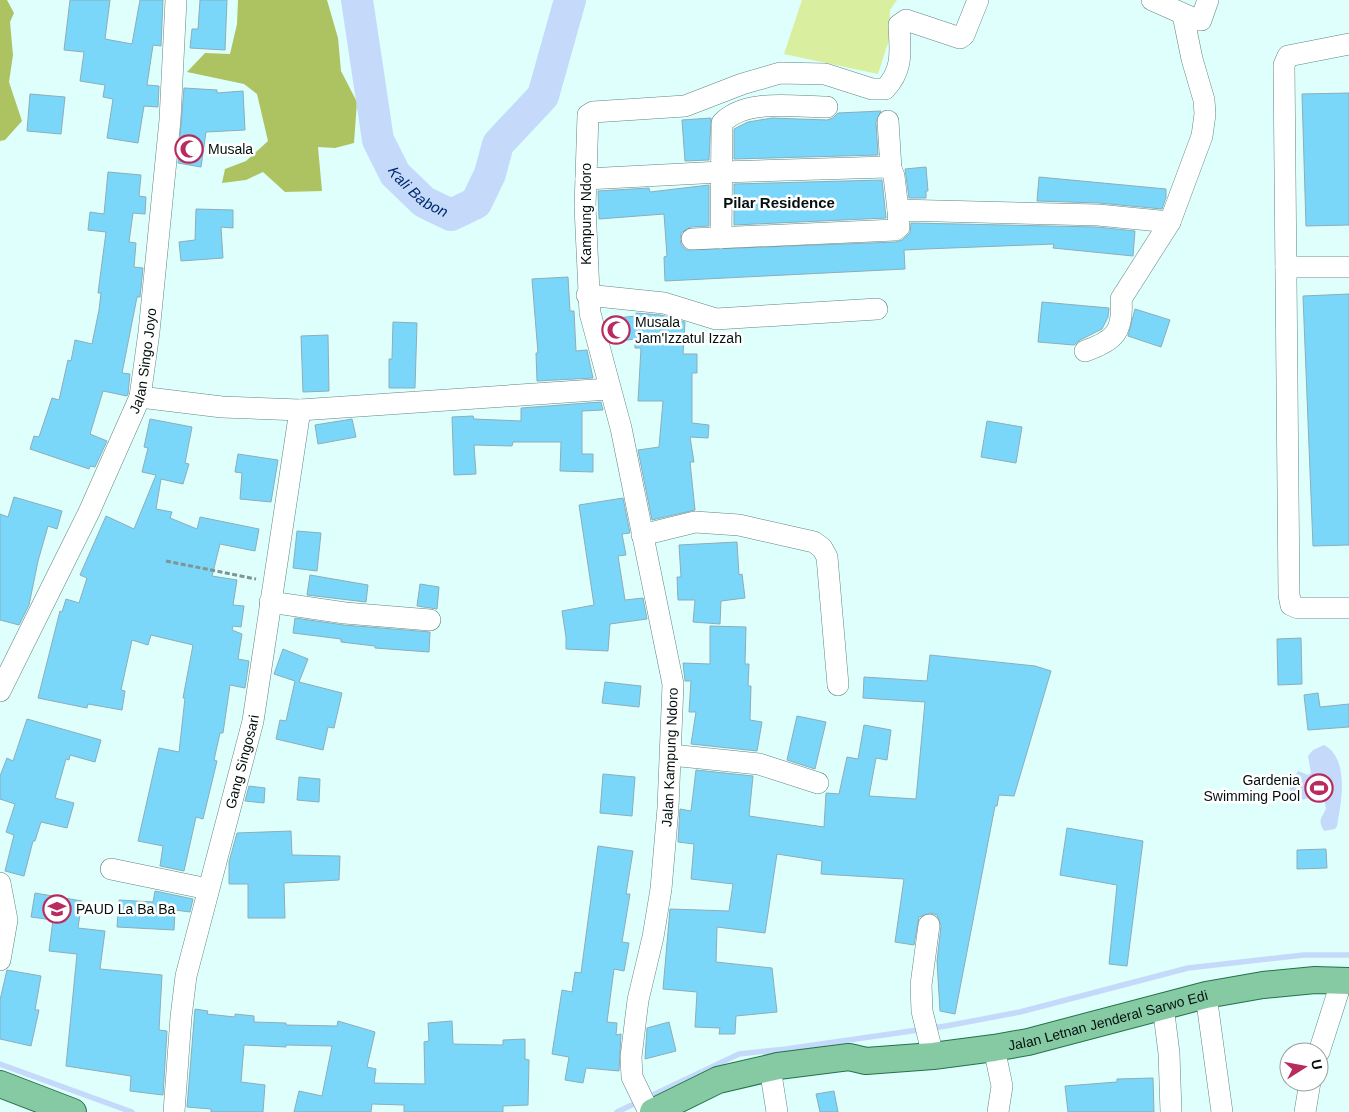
<svg xmlns="http://www.w3.org/2000/svg" width="1349" height="1112" font-family="Helvetica,sans-serif">
<rect width="100%" height="100%" fill="#dffffc"/>
<!-- green -->
<path fill="#daee9f" d="M802 0H897L890 10 889 40 878 74 784 54Z"/>
<!-- forest -->
<g fill="#adc362">
<path d="M0 0H7L14 13 10 22 13 55 9 82 22 121 5 140 0 141Z"/>
<path d="M238 0H327L338 38 341 71 357 102 354 143 335 148 318 147 322 191 285 192 263 172 246 180 222 183 225 169 246 161 268 141 257 94 244 84 187 72 205 53 230 54 237 24Z"/>
</g>
<!-- water -->
<path fill="#c5dafa" d="M1324 745C1349 758 1342 800 1337 826L1335 829 1324 831C1317 819 1322 819 1326 808L1323 795 1316 792C1305 801 1303 802 1291 795L1289 786 1298 771 1308 775 1311 773 1308 756 1313 750Z"/>
<g fill="none" stroke-linecap="round" stroke-linejoin="round">
<!-- stream -->
<g stroke="#c5dafa" stroke-width="5.5">
<path d="M0 1064 132 1112"/>
<path d="M617 1112 739 1054 786 1049 946 1026 1020 1012 1188 968 1304 955H1349"/>
</g>
<!-- river -->
<path stroke="#c5dafa" stroke-width="32" id="s1" d="M357 0 378 140 395 174 424 202 451 215 476 203 490 174 498 144 543 96 570 0"/>
</g>
<!-- building -->
<g fill="#7bd7fa" stroke="#8cadba">
<path d="M70 0H110L105 39 132 44 140 0H163L161 46 153 45 147 85 159 86 158 107 144 106 138 143 107 138 113 99 103 97 105 85 80 81 84 52 64 50Z"/>
<path d="M200 0H227L225 50 190 48 192 29H198Z"/>
<path d="M184 88 217 90V93L243 91 245 130 206 132 201 167 178 163Z"/>
<path d="M1349 93V225L1306 226 1302 94Z"/>
<path d="M30 94 65 97 61 134 27 131Z"/>
<path d="M881 111 876 122 878 155 734 159V129L748 122 772 118 827 120 833 118 838 113Z"/>
<path d="M711 118 709 160 685 161 682 120Z"/>
<path d="M926 167 928 191H926V198H909L905 169Z"/>
<path d="M108 172 141 175 139 196 146 197 145 214 133 213 129 242 136 243 134 267 143 268 140 297H137L122 373 130 374 128 394 127 396 103 391 90 434 107 441 95 467 90 466 89 469 30 449 34 436 39 437 52 398 59 400 68 360 71 361 75 340 92 344 99 310 101 293H98L106 232 88 230 90 212 104 214Z"/>
<path d="M1039 177 1166 189V197L1162 209 1099 203 1037 201Z"/>
<path d="M882 180 886 218 734 225V184Z"/>
<path d="M709 185V226L691 227 681 233V245L687 250 896 242 902 240 910 233 911 223 1097 227 1135 231 1133 256 1053 248 1054 244 925 249 904 250 905 269 665 281 664 257 667 256 664 214 599 219 598 191 649 188 650 192Z"/>
<path d="M196 209 233 210V228L221 227 223 258 181 261 179 242 195 240Z"/>
<path d="M568 277 570 311H574L576 351 587 350 593 378 537 381 536 353H538L532 279Z"/>
<path d="M1349 294V545L1313 546 1303 296Z"/>
<path d="M1042 302 1109 308 1108 317 1102 329 1080 340 1074 345 1038 342Z"/>
<path d="M1135 309 1170 320 1161 347 1128 336Z"/>
<path d="M636 313 661 315 685 322 683 354H697V373H692V423L709 425 708 438 690 437 694 462H690L695 510 652 520 638 450 659 447 663 401H638L641 348H635V339L611 342 607 319 636 316Z"/>
<path d="M393 322 417 323 415 388H389V359H392Z"/>
<path d="M328 335 329 391 303 392 301 336Z"/>
<path d="M601 402 603 410 582 411V454H593V472L560 471 561 442H513L512 446 474 445 476 474 454 475 452 417 473 416 474 419 521 421V408Z"/>
<path d="M150 419 192 427 185 463 189 464 183 484 161 479 156 509 172 512 170 518 197 529 200 517 259 529 255 551 220 544 212 576 237 580 233 605 244 606 241 627 233 626 232 630 242 634 238 659 249 661 245 688 230 685 223 733H220L214 760 217 761 203 819 196 817 184 871 160 866 163 846 138 841 159 748 179 752 185 698H183L193 645 151 635 148 645 132 640 121 690 125 691 122 710 88 704 87 708 38 698 60 611 62 612 66 599 79 603 87 578 80 575 106 516 134 529 156 475 142 472 148 448 144 447Z"/>
<path d="M352 419 356 437 318 444 315 425Z"/>
<path d="M987 421 1022 427 1016 463 981 457Z"/>
<path d="M238 454 278 460 271 502 240 499 242 473 235 472Z"/>
<path d="M14 497 62 511 57 529 48 526 38 561 29 605 19 625 0 620V514L8 517Z"/>
<path d="M623 498 630 533 622 534 626 555 618 556 625 600 643 598 647 619 610 624 608 651 566 649V637L562 611 594 605 579 505Z"/>
<path d="M297 531 321 533 317 571 293 568Z"/>
<path d="M737 542 739 575 742 574 745 598 721 601 720 624 693 622 695 600H678L677 577H681L679 545Z"/>
<path d="M310 575 368 585 366 602 307 595Z"/>
<path d="M420 584 439 587 437 609 417 606Z"/>
<path d="M295 618 344 625 430 632 429 652 375 648V646L341 642V639L293 633Z"/>
<path d="M710 626 746 627 745 664H749L748 686H751L750 720 762 722 757 751 691 744 696 712H689L691 681H685L683 663 710 664Z"/>
<path d="M1301 638 1302 684 1278 685 1277 639Z"/>
<path d="M283 649 308 659 299 682 342 693 334 728 328 727 323 750 276 739 280 720 286 721 295 681 274 674Z"/>
<path d="M930 655 1035 666 1051 671 1014 796 999 795 997 806H995L955 1014 940 1011 937 961 941 926 937 915 930 913 919 917 914 945 895 942 904 879 821 874 822 861 777 854 765 933 717 927 716 962 772 968 777 1012 736 1016 735 1034H719L720 1028 695 1027 697 992 663 989 670 909 729 911 733 884 691 879 694 844 678 842 680 809 691 811 696 770 753 776 749 816 824 827 826 793 839 794 847 757 858 759 864 725 891 730 887 760 876 758 869 796 916 799 925 702 863 698 864 677 927 681Z"/>
<path d="M605 682 641 686 639 707 602 703Z"/>
<path d="M1318 693 1320 707 1349 704V727L1308 730 1304 695Z"/>
<path d="M797 716 826 722 815 769 787 760Z"/>
<path d="M27 719 101 740 95 762 70 755 69 760 66 759 55 798 74 803 67 828 41 822 35 841H33L24 876 5 871 14 835 6 832 15 804 0 799V776L7 758 13 761Z"/>
<path d="M603 774 635 777 632 816 600 813Z"/>
<path d="M299 777 320 779 319 802 297 800Z"/>
<path d="M249 786 265 788 264 803 245 801Z"/>
<path d="M1067 828 1143 841 1127 966 1109 964 1117 885 1060 875Z"/>
<path d="M291 831 292 855 340 856 339 880 284 883 285 918H248V884H229V862L237 833Z"/>
<path d="M598 846 633 851 626 894H630L622 942 629 943 624 971 614 969 607 1022 617 1023 616 1035 621 1034 619 1071 586 1068 583 1083 565 1080 569 1057 552 1054 562 990 572 992 575 972 581 973Z"/>
<path d="M1326 849 1327 868 1297 869V850Z"/>
<path d="M155 891 193 899 190 912 175 910 174 930 117 927 119 900 153 902Z"/>
<path d="M35 893 82 901 78 928 105 931 100 969 162 975 159 1030 167 1031 163 1095 130 1091 131 1076 66 1066 77 954 49 951 53 920 31 917Z"/>
<path d="M7 970 41 976 35 1010H39L31 1046 0 1039V1000Z"/>
<path d="M195 1009 208 1011 207 1014 235 1017V1014L254 1016V1022L286 1023V1025L337 1026 338 1021 375 1032 367 1067 376 1069 374 1083 425 1084 424 1042 429 1041 428 1023 452 1021 453 1044 503 1045V1040L525 1039V1059L529 1060 528 1105 503 1106V1112H404V1105L372 1104 371 1112H294L299 1091 322 1096 332 1046 286 1045V1047L244 1045 241 1082 265 1085 263 1112H211V1109L187 1107Z"/>
<path d="M669 1022 676 1051 645 1059 647 1028Z"/>
<path d="M1153 1078 1154 1112H1068L1065 1086 1117 1082V1079Z"/>
<path d="M834 1091 838 1112H820L816 1094Z"/>
</g>
<g fill="none" stroke-linecap="round" stroke-linejoin="round">
<!-- minor casing -->
<g stroke="#618583" stroke-width="22">
<g id="minor">
<path d="M1152 0 1197 20H1201L1208 0"/>
<path d="M1349 44 1288 56 1284 65 1289 595 1291 605 1298 608H1349"/>
<path d="M888 121 891 169"/>
<path d="M586 179 721 172 887 167 891 169 894 176 898 210"/>
<path d="M721 238 722 123C745 98 795 107 827 107"/>
<path d="M692 239 895 230 899 227 898 210 1098 215 1170 222"/>
<path d="M1286 267H1349"/>
<path d="M587 295 664 303 716 319 877 309"/>
<path d="M1085 351C1114 341 1124 332 1121 299L1170 222 1202 136 1205 114 1204 100 1192 59 1183 15"/>
<path d="M140 397 222 407 300 410 609 389"/>
<path d="M642 535 695 522 739 525 814 542 822 548 827 557 838 685"/>
<path d="M270 602 345 613 430 620"/>
<path id="s2" d="M0 691 89 512 140 397 149 332 170 120 176 0"/>
<path d="M671 755 759 764 818 783"/>
<path d="M111 869 208 889"/>
<path d="M0 883 7 920 0 960"/>
<path d="M929 925 921 985 922 1011 933 1056"/>
<path d="M1206 995 1222 1112"/>
<path d="M1163 1006 1169 1053 1171 1112"/>
<path d="M994 1048 1002 1086 998 1112"/>
<path d="M1319 1052 1342 980"/>
<path d="M770 1068 777 1112"/>
<path id="s3" d="M174 1112 181 1017 186 976 253 721 300 410"/>
<path id="s4" d="M649 1112 632 1077 631 1057 638 1000 653 937 661 889 668 808 673 684 621 428 590 313 585 207 588 115 593 112 685 106 742 84 780 73 825 74 872 89H885C904 69 900 50 899 25L906 20 960 38 964 35 978 0"/>
<path d="M1305 1112 1310 1082"/>
</g>
</g>
<!-- major casing -->
<g stroke="#247249" stroke-width="28">
<g id="major">
<path d="M0 1084 73 1112"/>
<path id="s5" d="M653 1112 718 1080 778 1066 849 1057 866 1061 933 1056 994 1048 1028 1042 1206 995 1263 985 1315 980 1349 981"/>
</g>
</g>
<!-- path -->
<path stroke="#7e9593" stroke-width="3" stroke-dasharray="5 2.5" stroke-linecap="butt" d="M166 561 256 579"/>
<!-- minor -->
<use href="#minor" stroke="#fff" stroke-width="21"/>
<!-- major -->
<use href="#major" stroke="#86caa4" stroke-width="26"/>
</g>
<!-- icons -->
<defs>
<g id="mosque-ring" transform="scale(1.4375)"><circle r="9.5" fill="#fff" stroke="#b92b5e" stroke-width="1.5"/><path d="M3.5-4.9A6 6 0 1 0 3.5 4.9A5 5 0 1 1 3.5-4.9Z" fill="#b92b5e"/></g>
<g id="stadium-ring" transform="scale(1.4375)"><circle r="9.5" fill="#fff" stroke="#b92b5e" stroke-width="1.5"/><path d="M0-5a6.5 5 0 1 0 0 10a6.5 5 0 1 0 0-10ZM-3.5-1.8h7v3.6h-7Z" fill="#b92b5e"/></g>
<g id="school-ring" transform="scale(1.4375)"><circle r="9.5" fill="#fff" stroke="#b92b5e" stroke-width="1.5"/><path d="M0-5L7-2L0 1L-7-2ZM-4 1L0 2.5L4 1V4Q0 6-4 4Z" fill="#b92b5e"/></g>
</defs>
<g fill-rule="evenodd">
<use href="#mosque-ring" x="189" y="149"/>
<use href="#mosque-ring" x="616" y="330"/>
<use href="#stadium-ring" x="1319" y="788"/>
<use href="#school-ring" x="57" y="909"/>
</g>
<g text-anchor="middle" stroke-width="5" stroke-linejoin="round" paint-order="stroke">
<!-- poi labels -->
<g font-size="14" fill="#03100f" stroke="#fff" text-anchor="start">
<text x="208" y="154">Musala</text>
<text x="635" y="327">Musala<tspan x="635" dy="16">Jam'Izzatul Izzah</tspan></text>
<text x="1300" y="785" text-anchor="end">Gardenia<tspan x="1300" dy="16">Swimming Pool</tspan></text>
<text x="76" y="914">PAUD La Ba Ba</text>
</g>
<!-- street labels -->
<g font-size="14" fill="#03100f" stroke="#fff">
<text transform="translate(586 214) rotate(-90)" y="5">Kampung Ndoro</text>
<text dy="5" stroke="none"><textPath href="#s2" startOffset="362">Jalan Singo Joyo</textPath></text>
<text dy="5" stroke="none"><textPath href="#s4" startOffset="362">Jalan Kampung Ndoro</textPath></text>
<text dy="5" stroke="none"><textPath href="#s3" startOffset="358">Gang Singosari</textPath></text>
<text dy="5" stroke="none"><textPath href="#s5" startOffset="469">Jalan Letnan Jenderal Sarwo Edi</textPath></text>
</g>
<!-- water labels -->
<g font-size="15" font-style="italic" fill="#002a6d" stroke="#fff">
<text dy="5" stroke="none"><textPath href="#s1" startOffset="209">Kali Babon</textPath></text>
</g>
<!-- neighbourhood labels -->
<g font-size="15" font-weight="bold" fill="#03100f" stroke="#fff">
<text x="779" y="208">Pilar Residence</text>
</g>
</g>
<!-- north arrow -->
<g transform="translate(1304 1067) rotate(79)"><circle r="24" fill="#ffffff" stroke="#9a9f9f"/>
<path d="M0-4L9 19L0 12L-9 19Z" fill="#b92b5e"/>
<text y="-8" font-size="14" font-weight="bold" text-anchor="middle" fill="#03100f">U</text>
</g>
</svg>
